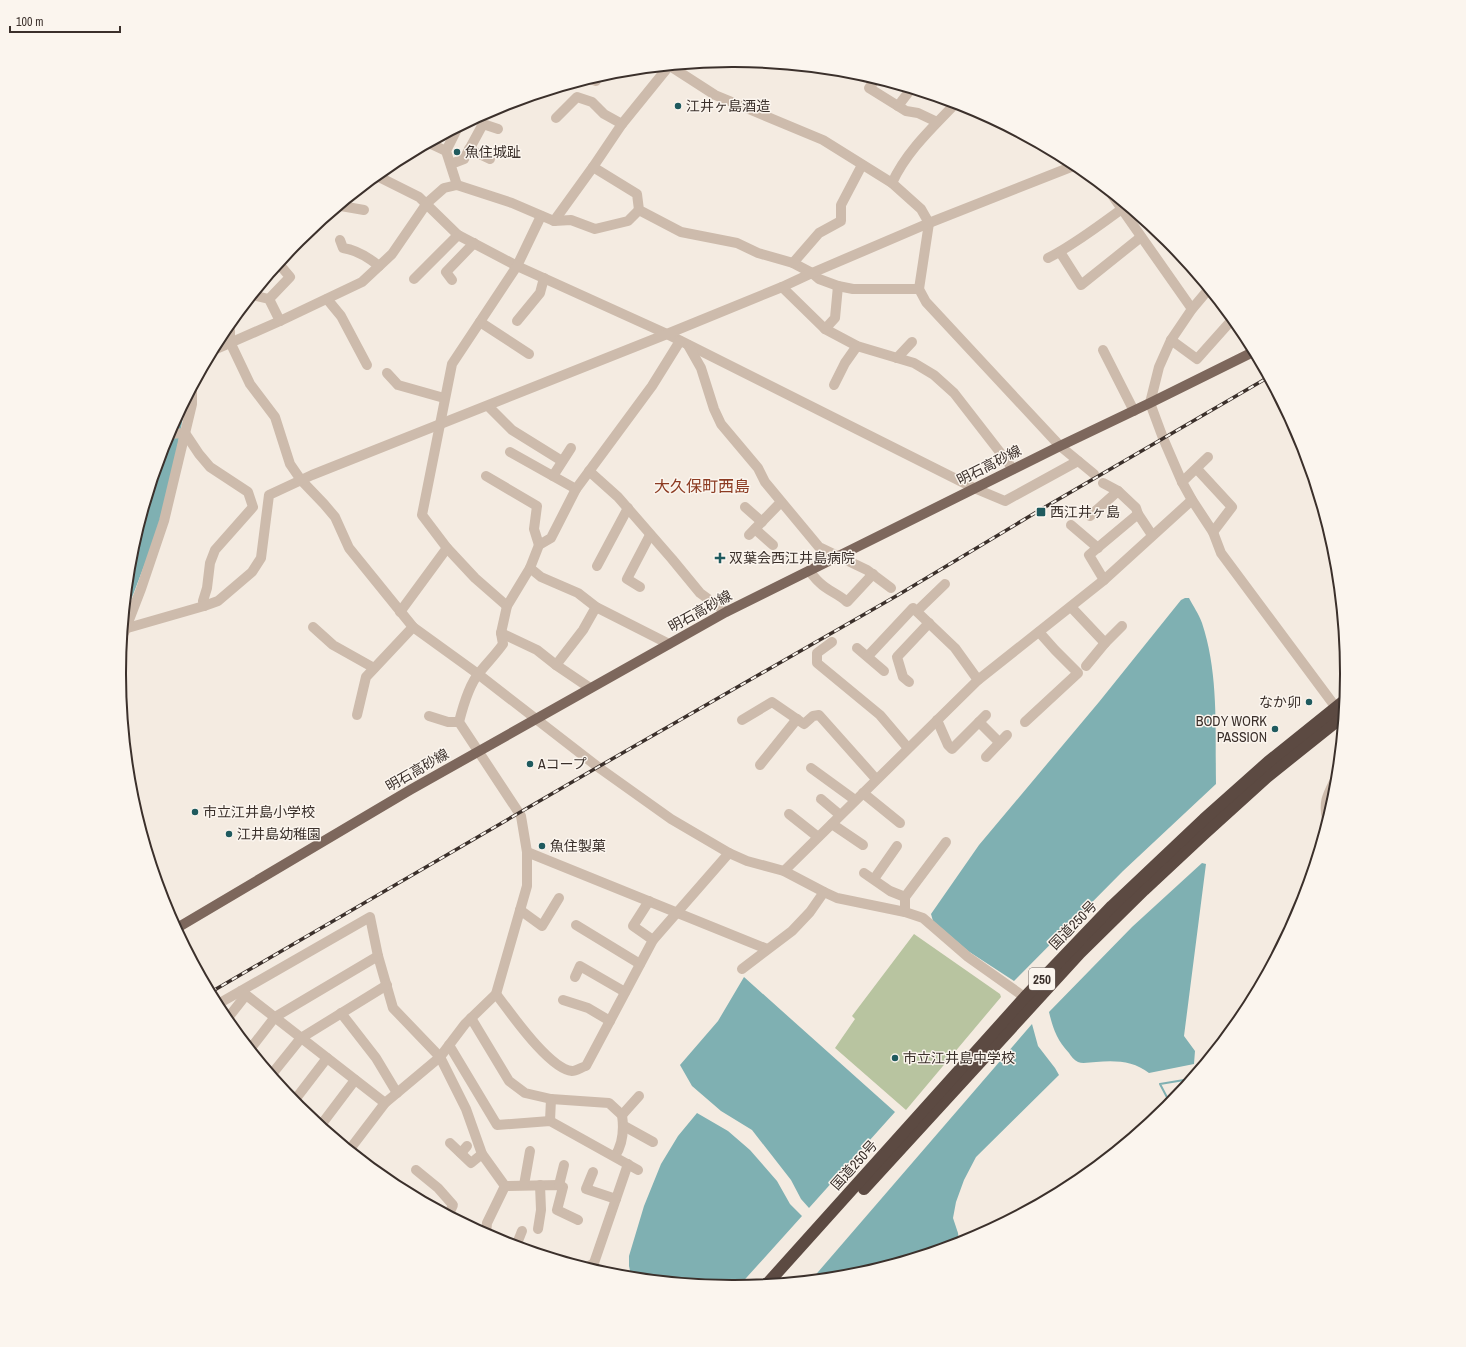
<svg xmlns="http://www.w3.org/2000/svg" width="1466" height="1347" font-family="'Archivo Narrow','Noto Sans JP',sans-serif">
<rect width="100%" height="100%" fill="#f4ebe1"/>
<!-- green -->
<path fill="#b8c4a0" d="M914 934 1000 994 1001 997 906 1110 835 1048 855 1019 852 1016Z"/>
<!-- water -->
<g fill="#7fb0b2">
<path d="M186 401 176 454 159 527 131 600 126 604 131 554 166 439Z"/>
<path d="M1185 598H1189C1193 606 1199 614 1202 623 1219 674 1215 730 1216 784L1123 871 1014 981 968 951 933 921 931 914 979 845 1099 702 1181 600Z"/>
<path d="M1202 863 1206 864 1184 1036 1195 1051 1194 1064 1149 1073C1134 1061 1115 1060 1096 1062 1090 1062 1083 1064 1078 1062 1074 1060 1071 1056 1069 1053 1057 1040 1053 1029 1049 1012L1132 927Z"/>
<path d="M744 977 895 1112 809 1208 801 1199 791 1180 752 1130 721 1111 692 1086 680 1065 718 1021Z"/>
<path d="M1032 1024 1038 1046 1055 1068 1059 1075 976 1157 964 1180 956 1202 953 1218 958 1233 959 1243 852 1275 812 1279Z"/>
<path d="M697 1113 728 1131 750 1150 777 1181 790 1204 802 1216 738 1287 633 1277 631 1275 629 1266V1256L644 1206 661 1164 678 1136Z"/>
</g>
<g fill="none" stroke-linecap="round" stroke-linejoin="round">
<!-- stream -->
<path stroke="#7fb0b2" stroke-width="2" d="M1170 1103 1160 1084 1190 1079"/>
<!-- minor -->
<g stroke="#cdbbac" stroke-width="10">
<path d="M670 66 715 95 823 140 892 183 921 209 929 223 919 289 926 302 1060 446 1094 474"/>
<path d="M590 79 596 81 598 76"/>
<path d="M876 79 869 88 906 111 918 113 937 122"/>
<path d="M898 106 911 89"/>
<path d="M556 118 577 97 592 102 604 114 622 124"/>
<path d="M429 143 446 151"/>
<path d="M469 149 490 159"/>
<path d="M451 164 464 159 483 124 498 129"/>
<path d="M593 167 637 194 639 210 681 232 737 243 758 253 793 263 812 273 819 279 838 286 853 289H919"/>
<path d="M377 176 419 197 458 235 517 266 667 334 974 488 1005 501 1078 461"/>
<path d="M892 183C906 152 932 128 956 103"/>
<path d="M457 185 446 151 457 129"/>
<path d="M1112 195 1192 309"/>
<path d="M341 206 364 210"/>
<path d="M554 221 571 220 595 229 628 221 639 210"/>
<path d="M340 240 343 248C357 250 368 257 379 266"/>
<path d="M1060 252 1081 285 1141 237"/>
<path d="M1048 258C1074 245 1098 226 1122 209"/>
<path d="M793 263 819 233 841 221V205L862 165"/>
<path d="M414 279 458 235"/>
<path d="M452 280 446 272 474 243"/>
<path d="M782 287 825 329 857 346 914 363 934 375 954 393 1013 469"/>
<path d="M1208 290 1192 309 1171 340 1159 367 1150 403 1163 438 1182 482 1192 500 1213 532 1221 553 1340 713"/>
<path d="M255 294 256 296 269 299 280 321"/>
<path d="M269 299 290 277 279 264"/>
<path d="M327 299 341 316 367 365"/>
<path d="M517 321 540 293 544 278"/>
<path d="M480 322 529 354"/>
<path d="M228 327 230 331V342L250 384 275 417 290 464 301 480 324 504 335 517 349 548 413 627 478 674 598 767 671 819 729 853 747 861 784 871 824 892 837 898 905 912 923 918 968 957 1030 1001"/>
<path d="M825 329 835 318 838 286"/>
<path d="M1171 340 1197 359 1230 322"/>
<path d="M688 345 701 368 714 409 721 424 758 468 765 482 819 547 867 570 891 588"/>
<path d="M214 350 280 321 362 282 392 254 427 203 444 188 457 185 512 203 554 221 593 167 622 124 669 66"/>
<path d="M1103 350 1134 411"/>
<path d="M897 358 912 342"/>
<path d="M387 373 398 385 444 398"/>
<path d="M834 385 845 363 857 346"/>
<path d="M488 406 512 430 562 461"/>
<path d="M185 433 199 454 210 467 248 492 253 507 215 550 210 563 207 588 203 601 204 606"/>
<path d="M169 434 185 433"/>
<path d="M510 452 576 489"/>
<path d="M1197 469 1232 507 1213 532"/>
<path d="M589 471 618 497 672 559 700 593 726 612"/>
<path d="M486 476 537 506 534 529 539 545"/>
<path d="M553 476 571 448"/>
<path d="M1182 482 1208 457"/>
<path d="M1103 483 1118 491 1136 508 1138 514 1152 535"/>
<path d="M745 507 762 522"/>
<path d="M1090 516 1118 491"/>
<path d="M1071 525 1098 548"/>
<path d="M755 529 773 545"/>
<path d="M749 535 781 502"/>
<path d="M447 548 475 578 507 606"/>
<path d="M597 566 628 508"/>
<path d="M530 568 541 577 578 593 596 607 669 644"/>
<path d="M809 571C813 575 816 580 820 583 828 591 839 594 847 602L873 574"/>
<path d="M1104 580 1089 555 1138 514"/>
<path d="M640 587 627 579 650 535"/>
<path d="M1071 607 1105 643"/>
<path d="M917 611 945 584"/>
<path d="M400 612 447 548 422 515 452 364 517 266 541 216"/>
<path d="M313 627 333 645 374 668"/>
<path d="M124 629 204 606 218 601 252 572 261 558 269 495 312 475 667 334 782 287 812 273 929 223 1076 165"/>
<path d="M124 633 141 589 164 521 192 404V391"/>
<path d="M501 633 537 650 556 665 590 688"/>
<path d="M832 642 817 653V663L880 715 908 748"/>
<path d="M857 648 884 671"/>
<path d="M868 656 913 608 955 648 978 680"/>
<path d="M556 665 583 630 596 607"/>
<path d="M1086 666 1105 643 1122 626"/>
<path d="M909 682 903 677 897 657 929 623"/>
<path d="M357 715 366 677 413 627"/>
<path d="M429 716 448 722H459"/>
<path d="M742 720 772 702 804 724 813 716 819 715 876 779"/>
<path d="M937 720 948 745 952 749 986 715"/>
<path d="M979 722 999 742"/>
<path d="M1025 722 1078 673 1055 650 1039 632"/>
<path d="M986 757 1007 735"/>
<path d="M760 765 797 719"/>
<path d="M811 768 855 800"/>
<path d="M863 793 900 823"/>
<path d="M821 799 840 815"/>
<path d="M789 814 818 837"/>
<path d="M1327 819C1323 801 1328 794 1336 778"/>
<path d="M832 824 863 845"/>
<path d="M527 852 767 949"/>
<path d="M784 871 978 680 1104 580 1192 500"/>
<path d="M864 873 890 891 905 897"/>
<path d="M874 879 897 846"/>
<path d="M649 901 633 926 653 940"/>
<path d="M520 910 542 926 559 898"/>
<path d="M905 912V897L946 842"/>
<path d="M576 925 640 964"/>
<path d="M742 969 792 931 810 912 824 892"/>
<path d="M575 977 580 966 625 992"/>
<path d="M241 991 385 1103"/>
<path d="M496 994C510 1012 549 1069 572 1071 576 1071 582 1067 586 1066L653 940 729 853"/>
<path d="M563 1000 588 1008 610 1021"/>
<path d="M218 1004 370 917 378 956 393 1008 440 1057 466 1109 482 1154 505 1186 559 1185 563 1187 557 1210 578 1220"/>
<path d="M341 1013 376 1058 397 1093"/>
<path d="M471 1018 509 1081 525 1093 551 1099 609 1103 622 1115C624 1129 623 1144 615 1156"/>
<path d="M227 1019 246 995"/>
<path d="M449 1045 497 1125 550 1121 638 1170"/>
<path d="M251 1048 275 1017 378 956"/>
<path d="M272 1074 301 1038 387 985"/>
<path d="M294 1101 327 1058"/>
<path d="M622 1115 639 1096"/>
<path d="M550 1121 551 1099"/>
<path d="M321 1125 355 1080"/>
<path d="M624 1126 653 1142"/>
<path d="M450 1143 471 1163 482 1154"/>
<path d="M350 1149 385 1103 440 1057 465 1024 496 994 527 886V852L521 816 459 722C463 706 469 685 479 673 487 663 496 654 503 644L501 633 507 606 530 568 539 545 551 538 576 489 652 386 680 341"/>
<path d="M461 1153 467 1146"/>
<path d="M416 1170 438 1188 453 1205 449 1214"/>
<path d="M593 1172 586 1189 616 1199"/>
<path d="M524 1185 530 1151"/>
<path d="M559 1185 564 1165"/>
<path d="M538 1229 541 1210 540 1185"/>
<path d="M486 1234 487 1223 505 1186"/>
<path d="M516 1246 522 1231"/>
<path d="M588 1267 589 1266 594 1263 628 1164"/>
</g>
<!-- major -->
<path stroke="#7d675c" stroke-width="10" d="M177 928 410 790 726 612 1060 446 1150 403 1253 352"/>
<!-- highway -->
<g stroke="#5c4a42" stroke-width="12">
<path d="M864 1189 1080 953 1144 890 1204 834 1267 777 1342 717"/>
<path d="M767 1284 1025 997 1112 906 1204 819 1268 762 1344 701"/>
</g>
<!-- rail casing -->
<g stroke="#3b302b" stroke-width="3.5">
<path id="rail" d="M211 992 598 767 898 595 1040 510 1267 378"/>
</g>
<!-- rail -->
<use href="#rail" stroke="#fbf5ee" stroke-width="2" stroke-dasharray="6" stroke-linecap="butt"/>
</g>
<!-- markers -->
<g fill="#1f5a5e" stroke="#fbf5ee" stroke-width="1.5">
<circle cx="678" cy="106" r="4"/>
<circle cx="457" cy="152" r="4"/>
<rect x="1036" y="507" width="10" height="10" rx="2"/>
<path d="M718 552h4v4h4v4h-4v4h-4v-4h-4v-4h4z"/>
<circle cx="1309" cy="702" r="4"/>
<circle cx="1275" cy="729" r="4"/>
<circle cx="530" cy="764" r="4"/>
<circle cx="195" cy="812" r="4"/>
<circle cx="229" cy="834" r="4"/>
<circle cx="542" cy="846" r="4"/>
<circle cx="895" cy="1058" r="4"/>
</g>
<g text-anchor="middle" stroke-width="3" stroke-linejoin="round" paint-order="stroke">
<!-- shield labels -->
<rect fill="#fbf5ee" stroke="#756b66" stroke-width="1" x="1029" y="968" width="26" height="22" rx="3"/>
<g font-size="13" font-weight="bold" fill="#3b302b">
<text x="1042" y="984">250</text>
</g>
<!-- poi labels -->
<g font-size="14" fill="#3b302b" stroke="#fbf5ee" text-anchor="start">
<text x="686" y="111">江井ヶ島酒造</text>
<text x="465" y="157">魚住城趾</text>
<text x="1050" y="517">西江井ヶ島</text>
<text x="729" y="563">双葉会西江井島病院</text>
<text x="1301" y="707" text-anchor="end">なか卯</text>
<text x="1267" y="726" text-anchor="end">BODY WORK<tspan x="1267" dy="16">PASSION</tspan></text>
<text x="538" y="769">Aコープ</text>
<text x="203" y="817">市立江井島小学校</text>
<text x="237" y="839">江井島幼稚園</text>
<text x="550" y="851">魚住製菓</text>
<text x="903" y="1063">市立江井島中学校</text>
</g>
<!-- street labels -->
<g font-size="14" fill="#3b302b" stroke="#fbf5ee">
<text transform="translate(989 465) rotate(-27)" y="5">明石高砂線</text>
<text transform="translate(700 611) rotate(-29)" y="5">明石高砂線</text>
<text transform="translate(417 770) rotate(-30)" y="5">明石高砂線</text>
<text transform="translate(1073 925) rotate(-46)" y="5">国道250号</text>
<text transform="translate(854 1165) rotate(-48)" y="5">国道250号</text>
</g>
<!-- quarter labels -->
<g font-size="16" fill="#8c3b22" stroke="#fbf5ee">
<text x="702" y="492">大久保町西島</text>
</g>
</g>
<!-- crop -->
<path d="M0 0H1466V1347H0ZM732 67H734A606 606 0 0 1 1340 673V674A606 606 0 0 1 734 1280H732A606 606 0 0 1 126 674V673A606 606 0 0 1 732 67Z" fill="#fbf5ee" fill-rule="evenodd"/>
<path fill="none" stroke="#3b302b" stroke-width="2" d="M732 67H734A606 606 0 0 1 1340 673V674A606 606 0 0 1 734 1280H732A606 606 0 0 1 126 674V673A606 606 0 0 1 732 67Z"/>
<!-- scale -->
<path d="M10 26v6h110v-6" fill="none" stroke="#3b302b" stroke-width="2"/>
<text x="16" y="26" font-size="12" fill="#3b302b" stroke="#fbf5ee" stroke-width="3" paint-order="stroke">100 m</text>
</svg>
